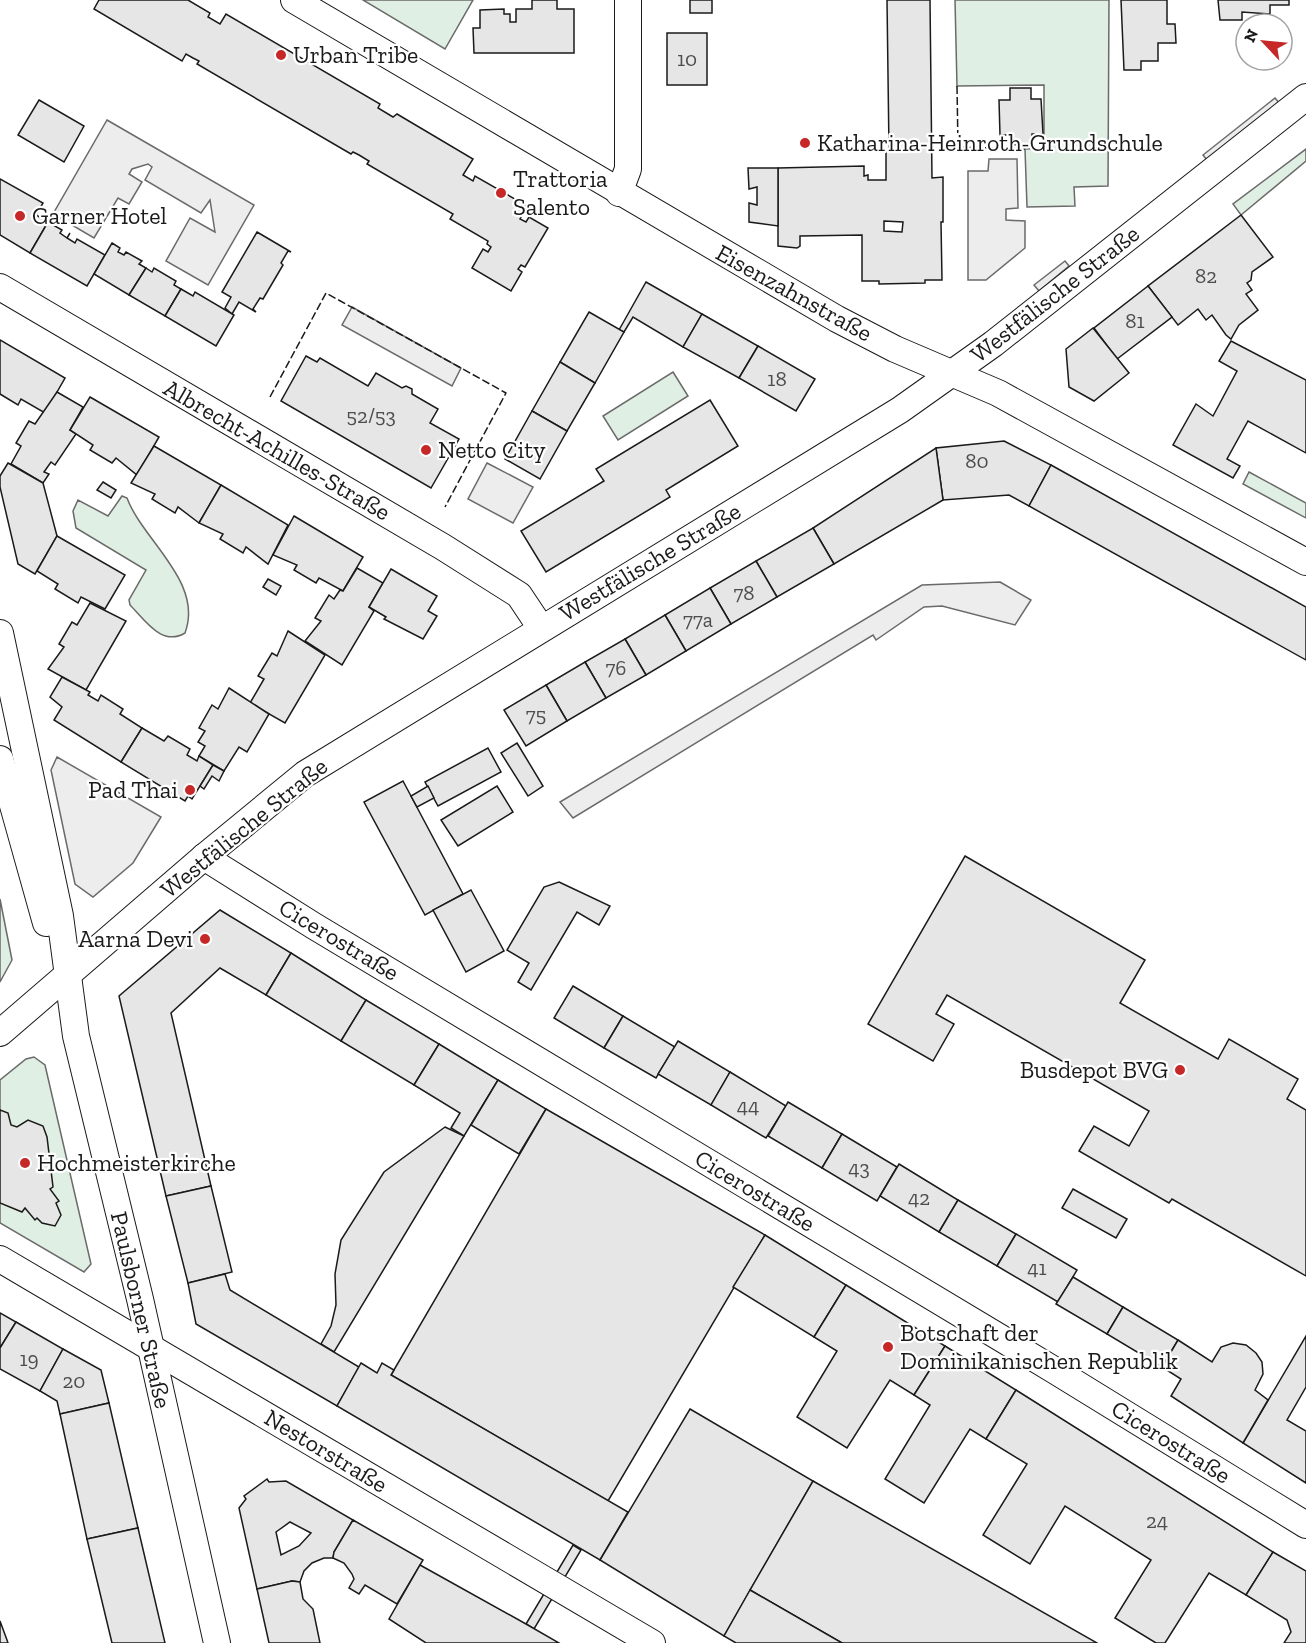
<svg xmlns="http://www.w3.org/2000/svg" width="1306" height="1643" font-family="'Zilla Slab',serif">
<rect width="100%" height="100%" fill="#fff"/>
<!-- green -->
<g fill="#e0efe3" stroke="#6a6a6a" stroke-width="1.5">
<path d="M363 0H473L445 49Z"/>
<path d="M955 0H1109L1108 186 1074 187 1075 206 1027 207 1025 149 1044 148V85L957 86Z"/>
<path d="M1306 149V161L1241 215 1233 204Z"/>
<path d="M673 372 688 396 618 440 603 416Z"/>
<path d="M1249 472 1306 503V518L1243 484Z"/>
<path d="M122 496 127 498C143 541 204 582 185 633 162 647 145 620 130 605L129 600 146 570 76 528 73 511 78 500 108 516Z"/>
<path d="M0 899 12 960 0 982Z"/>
<path d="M34 1057 45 1065 91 1264 84 1272 0 1223V1080L26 1059Z"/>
</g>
<!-- parking -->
<g fill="#ededed" stroke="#6a6a6a" stroke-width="1.5">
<path d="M1275 98 1280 104 1207 160 1203 155Z"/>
<path d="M107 120 254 205 208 285 166 261 190 218 215 232 210 200 201 213 145 180 152 167 148 164 132 169 129 174 142 182 129 204 118 198 94 238 53 214Z"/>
<path d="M989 159H1017L1018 208 1006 209V220L1025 221V248L986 280H968V171H988Z"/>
<path d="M1065 261 1069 266 1039 291 1034 285Z"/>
<path d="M352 307 461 368 452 386 342 325Z"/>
<path d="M487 463 533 487 513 523 468 499Z"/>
<path d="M1000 582 1031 600 1015 625 942 606 924 607 876 640 873 635 573 818 560 802 922 585Z"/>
<path d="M57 757 161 817 133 863 93 897 75 884 51 770Z"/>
</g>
<!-- building -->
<g fill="#e6e6e6" stroke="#1a1a1a" stroke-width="1.5" fill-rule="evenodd">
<path d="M99 0H188L210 13 208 17 220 24 226 14 380 104 378 108 393 117 397 114 473 159 463 175 473 181 475 176 527 206 520 219 526 222 529 217 548 228 525 267 521 265 518 269 522 272 511 291 472 268 483 249 488 252 491 247 487 244 488 241 450 219 453 214 367 164 369 161 359 155 353 152 351 154 197 64 199 61 193 58 186 54 182 61 94 9Z"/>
<path d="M532 0H557V9H574V53H474L473 28H480V10L504 9V14H510V22H516V9H532Z"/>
<rect x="690" y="0" width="22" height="13"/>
<path d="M887 0H930L932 178 943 177V222H941L942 280H925V283L879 284V281H862V235L800 236V246L797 248 778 246V168L864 166V176L868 175V180H886V150H889ZM884 221 903 222 902 232 884 231Z"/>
<path d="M1121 0H1167V24H1175L1176 43H1158V61H1141V70H1124Z"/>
<path d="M1218 0H1289V5H1270V14L1242 12V20H1220Z"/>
<rect x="667" y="33" width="40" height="52"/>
<path d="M1010 88H1031V99H1041L1043 134H1032V144L1011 145 1010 135H1000L999 100H1010Z"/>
<path d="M39 100 84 126 64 162 18 135Z"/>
<path d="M748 168H778V226L749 222V203L757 205V187L749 189Z"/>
<path d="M0 179 43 203 36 215 48 222 30 253 0 235Z"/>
<path d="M1241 215 1273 257 1252 272 1251 280 1247 283 1252 290 1246 294 1258 310 1239 325 1231 339 1226 335 1212 315 1206 320 1198 309 1178 325 1148 286Z"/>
<path d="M48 222 62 230 60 233 67 238 70 233 67 238 75 243 77 239 105 255 87 286 30 253Z"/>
<path d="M257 232 291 252 288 251 281 263 283 265 263 299 260 298 253 309 256 312 239 302 232 314 225 308 231 297 222 292Z"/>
<path d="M112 243 120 248 118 252 124 255 126 252 142 261 139 264 146 268 129 295 94 274Z"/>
<path d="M146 268 152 272 154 268 176 281 174 285 181 289 165 316 129 295Z"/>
<path d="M646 282 702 314 683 347 633 317 624 332 619 330Z"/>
<path d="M1148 286 1172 317 1117 359 1094 328Z"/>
<path d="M181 289 193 296 195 292 234 315 216 346 165 316Z"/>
<path d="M589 312 624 332 595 383 560 362Z"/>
<path d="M702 314 758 346 739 378 683 347Z"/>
<path d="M1093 328 1129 373 1094 401 1069 387 1066 349Z"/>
<path d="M0 340 65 378 45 413 21 399 18 405 0 394Z"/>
<path d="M1231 341 1306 380V453L1248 421 1227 459 1240 466 1233 478 1173 445 1196 404 1213 416 1237 371 1219 361Z"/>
<path d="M758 346 815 379 796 411 739 378Z"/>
<path d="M306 356 317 362 320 358 368 386 376 373 402 388 406 386 412 389V394L438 409 430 423 459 439 431 488 281 401Z"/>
<path d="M560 362 595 383 567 431 532 411Z"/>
<path d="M57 392 83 407 70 430 76 434 55 465 51 462 44 472 49 474 43 483 11 464 21 446 16 443 29 421 35 424Z"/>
<path d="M90 397 159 437 137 475 116 458 112 463 90 450 93 445 70 430Z"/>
<path d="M710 400 738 446 666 490 670 497 546 572 521 531 604 481 596 469Z"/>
<path d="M532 411 567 431 540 479 505 459Z"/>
<path d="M1004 441 1051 465 1029 506 1009 495 943 500 936 448Z"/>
<path d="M154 446 221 485 199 523 178 507 175 513 152 499 155 494 131 483Z"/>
<path d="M936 448 943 500 834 564 813 528Z"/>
<path d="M8 463 43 483 57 536 35 574 18 564 0 487V476Z"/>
<path d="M1051 465 1306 607V660L1029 506Z"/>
<path d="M103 482 116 490 111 498 97 490Z"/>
<path d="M221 485 288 525 268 564 246 547 243 553 220 539 223 534 199 523Z"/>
<path d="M294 516 363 557 343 591 319 578 316 583 294 570 297 565 273 555Z"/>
<path d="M813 528 834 564 777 597 756 561Z"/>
<path d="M57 536 125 575 105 609 81 597 78 603 55 589 58 584 37 571Z"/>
<path d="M756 561 777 597 731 624 710 588Z"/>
<path d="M357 568 383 583 369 607 374 611 342 665 305 641 321 621 315 618 329 595 334 599 340 590 343 591Z"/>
<path d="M391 569 437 596 428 611 437 616 423 639 384 619 386 617 369 607Z"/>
<path d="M268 579 281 586 276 595 263 587Z"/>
<path d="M710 588 731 624 686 651 665 615Z"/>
<path d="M90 603 126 621 86 690 48 669 64 647 59 644 72 622 77 625Z"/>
<path d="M665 615 686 651 646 675 625 639Z"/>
<path d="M288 631 325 655 285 723 250 703 264 679 258 676 272 653 277 656Z"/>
<path d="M625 639 646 675 606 698 585 662Z"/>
<path d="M585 662 606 698 567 721 546 685Z"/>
<path d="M62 677 90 692 88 695 98 701 101 695 123 709 120 714 142 728 121 762 54 720 62 707 50 697Z"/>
<path d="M546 685 567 721 526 746 504 710Z"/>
<path d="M229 688 269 714 247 752 239 747 224 771 199 756 205 746 198 742 205 731 199 728 212 705 218 709Z"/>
<path d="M142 728 164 741 168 736 190 749 187 755 197 761 199 756 213 765 192 799 188 796 185 801 121 762Z"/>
<path d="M517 743 543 786 528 796 501 753Z"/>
<path d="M488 748 501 772 438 806 425 782Z"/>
<path d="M213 765 224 771 219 781 212 776 204 789 200 786Z"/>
<path d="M403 781 463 894 425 915 364 802Z"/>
<path d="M428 786 434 798 417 807 411 796Z"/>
<path d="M497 786 513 812 458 846 441 820Z"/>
<path d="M965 856 1145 960 1120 1003 1218 1059 1229 1039 1298 1079 1287 1099 1306 1110V1276L1172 1199 1169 1203 1079 1151 1094 1126 1129 1146 1149 1111 947 995 936 1014 954 1024 933 1061 868 1024Z"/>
<path d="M559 882 610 906 599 925 577 912 531 990 518 982 529 963 507 950 544 887Z"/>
<path d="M471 890 504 951 466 972 433 910Z"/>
<path d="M220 910 291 953 266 995 220 968 171 1013 211 1186 166 1196 119 996Z"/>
<path d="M291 953 366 1000 341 1041 266 995Z"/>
<path d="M573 986 623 1016 604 1048 554 1018Z"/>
<path d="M366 1000 439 1044 414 1085 341 1041Z"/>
<path d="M623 1016 675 1047 656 1078 604 1048Z"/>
<path d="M678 1041 730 1072 711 1105 658 1074Z"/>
<path d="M439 1044 498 1080 464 1136 451 1128 460 1113 414 1085Z"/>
<path d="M730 1072 786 1106 766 1138 711 1105Z"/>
<path d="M498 1080 546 1109 519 1154 471 1125Z"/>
<path d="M788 1102 842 1134 822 1168 768 1136Z"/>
<path d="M546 1109 765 1235 608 1501 391 1375Z"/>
<path d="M0 1110 8 1113 11 1125 17 1127 28 1120 43 1126 47 1137 53 1187 50 1189 59 1201 56 1203 61 1215 55 1226 42 1223 37 1218 35 1220 25 1208 22 1212 0 1203Z"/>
<path d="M445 1127 464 1136 334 1352 321 1344 331 1326 336 1305 335 1274 341 1240 384 1172Z"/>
<path d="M842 1134 897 1167 877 1201 822 1168Z"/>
<path d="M899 1164 958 1200 939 1232 880 1196Z"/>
<path d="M211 1186 232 1272 188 1283 166 1196Z"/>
<path d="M1073 1189 1127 1219 1116 1238 1062 1208Z"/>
<path d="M958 1200 1016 1234 997 1266 939 1232Z"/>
<path d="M1016 1234 1077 1270 1058 1302 997 1266Z"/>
<path d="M765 1235 846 1285 814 1337 733 1287Z"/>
<path d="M225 1274 230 1290 359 1367 337 1406 196 1324 188 1283Z"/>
<path d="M1073 1277 1123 1307 1107 1334 1056 1304Z"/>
<path d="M846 1285 945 1346 914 1395 890 1380 847 1448 797 1417 837 1351 814 1337Z"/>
<path d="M1123 1307 1178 1340 1162 1367 1107 1334Z"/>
<path d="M0 1313 16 1322 0 1348Z"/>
<path d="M16 1322 63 1349 40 1391 0 1369V1348Z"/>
<path d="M1306 1336V1387L1287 1420 1306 1431V1483L1243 1443Z"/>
<path d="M1178 1340 1212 1362 1221 1347 1233 1343 1246 1345 1256 1353 1262 1362 1263 1374 1255 1390 1268 1400 1243 1443 1171 1396 1181 1379 1162 1367Z"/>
<path d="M945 1346 1016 1390 986 1439 970 1429 924 1503 885 1479 930 1405 914 1395Z"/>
<path d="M63 1349 101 1370 109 1403 60 1414 57 1401 40 1391Z"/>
<path d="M361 1363 377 1373 382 1363 394 1370 391 1375 628 1512 600 1560 337 1406Z"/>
<path d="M1016 1390 1273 1552 1246 1595 1209 1573 1165 1643H1156L1115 1618 1151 1560 1065 1506 1030 1564 983 1535 1027 1464 986 1439Z"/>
<path d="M109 1403 138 1528 87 1539 60 1414Z"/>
<path d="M690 1409 813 1481 724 1636 600 1560Z"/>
<path d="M267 1479 269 1482 286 1481 353 1520 334 1552 333 1558H324L312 1563 304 1571 300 1582 292 1581 257 1589 239 1508 246 1499 244 1496ZM290 1522 311 1533 299 1546 281 1555 276 1532Z"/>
<path d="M813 1481 1097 1643H842L750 1590Z"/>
<path d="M353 1520 423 1560 397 1604 365 1585 359 1594 349 1588 354 1579 352 1574 344 1563 333 1558 334 1552Z"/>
<path d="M138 1528 165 1643H112L87 1539Z"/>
<path d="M573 1545 581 1550 534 1629 526 1624Z"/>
<path d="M1273 1552 1306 1571V1643H1284L1291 1632 1287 1620 1246 1595Z"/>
<path d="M420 1565 526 1624 559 1643H426L389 1619Z"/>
<path d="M292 1581 300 1582 303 1599 313 1609 320 1643H269L257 1589Z"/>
<path d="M750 1590 842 1643H736L724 1636Z"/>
<path d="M0 1621 7 1640 8 1643H0Z"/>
</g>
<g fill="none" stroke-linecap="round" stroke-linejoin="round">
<!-- minor casing -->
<g stroke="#1a1a1a" stroke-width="28">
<g id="minor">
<path d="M294 0 837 319 895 349 998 393 1306 562"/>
<path d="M619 193 628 169V0"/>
<path d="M0 287 443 547 519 595 541 628"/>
<path d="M0 633 60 916 76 1036 140 1299 217 1643"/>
<path d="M0 759 46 923"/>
<path d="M204 857 314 926 1054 1370 1306 1525"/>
<path d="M0 1033 204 857 305 774 900 410 993 344 1306 97"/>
<path d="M0 1259 652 1643"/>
</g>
</g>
<!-- minor -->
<use href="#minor" stroke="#fff" stroke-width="26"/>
<!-- fence -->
<g stroke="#1a1a1a" stroke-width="1.5" stroke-dasharray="8 3" stroke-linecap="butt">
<path d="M957 86 958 147 1025 149"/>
<path d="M270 397 326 293 506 393 445 507"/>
</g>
</g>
<!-- markers -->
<g fill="#c62828" stroke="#fff" stroke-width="2">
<circle cx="281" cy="55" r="6"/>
<circle cx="805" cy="143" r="6"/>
<circle cx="501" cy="193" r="6"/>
<circle cx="20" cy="216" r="6"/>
<circle cx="426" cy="450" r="6"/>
<circle cx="190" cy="790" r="6"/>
<circle cx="205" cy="939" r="6"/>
<circle cx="1180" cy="1070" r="6"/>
<circle cx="25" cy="1163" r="6"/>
<circle cx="888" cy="1347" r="6"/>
</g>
<g text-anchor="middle" stroke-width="4.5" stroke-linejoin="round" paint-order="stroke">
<!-- number labels -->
<g font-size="21" fill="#4d4d4d">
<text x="687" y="66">10</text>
<text x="1206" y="283">82</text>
<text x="1135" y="328">81</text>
<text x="777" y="386">18</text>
<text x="371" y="423">52/53</text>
<text x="977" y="468">80</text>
<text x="744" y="600">78</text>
<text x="698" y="627">77a</text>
<text x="616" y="675">76</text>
<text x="536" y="722">75</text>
<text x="748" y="1113">44</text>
<text x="859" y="1175">43</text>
<text x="919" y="1205">42</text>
<text x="1037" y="1275">41</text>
<text x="29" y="1366">19</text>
<text x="74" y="1388">20</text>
<text x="1157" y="1528">24</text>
</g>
<!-- poi labels -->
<g font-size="24" fill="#1a1a1a" stroke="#fff" text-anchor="start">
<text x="293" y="63">Urban Tribe</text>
<text x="817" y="151">Katharina-Heinroth-Grundschule</text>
<text x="513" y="187">Trattoria<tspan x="513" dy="28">Salento</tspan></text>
<text x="32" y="224">Garner Hotel</text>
<text x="438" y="458">Netto City</text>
<text x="178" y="798" text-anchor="end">Pad Thai</text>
<text x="193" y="947" text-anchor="end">Aarna Devi</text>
<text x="1168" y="1078" text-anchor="end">Busdepot BVG</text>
<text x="37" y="1171">Hochmeisterkirche</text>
<text x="900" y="1341">Botschaft der<tspan x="900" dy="28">Dominikanischen Republik</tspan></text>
</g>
<!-- street labels -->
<g font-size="24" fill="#1a1a1a" stroke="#fff">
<text transform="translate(794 293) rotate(29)" y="8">Eisenzahnstraße</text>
<text transform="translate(1055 294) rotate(-38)" y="8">Westfälische Straße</text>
<text transform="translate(277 450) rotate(30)" y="8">Albrecht-Achilles-Straße</text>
<text transform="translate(650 562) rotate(-31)" y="8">Westfälische Straße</text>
<text transform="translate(244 828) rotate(-39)" y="8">Westfälische Straße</text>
<text transform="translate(339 940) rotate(31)" y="8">Cicerostraße</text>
<text transform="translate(755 1191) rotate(31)" y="8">Cicerostraße</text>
<text transform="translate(141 1310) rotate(77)" y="8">Paulsborner Straße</text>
<text transform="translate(1171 1442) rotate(32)" y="8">Cicerostraße</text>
<text transform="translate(326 1451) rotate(31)" y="8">Nestorstraße</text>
</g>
</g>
<!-- north arrow -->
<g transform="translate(1264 42) rotate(296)"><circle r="28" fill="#ffffff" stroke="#a3a3a3" stroke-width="1.5"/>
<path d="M0-4.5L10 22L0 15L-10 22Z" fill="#c62828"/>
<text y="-9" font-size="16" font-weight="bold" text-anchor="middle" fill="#1a1a1a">N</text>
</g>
</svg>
